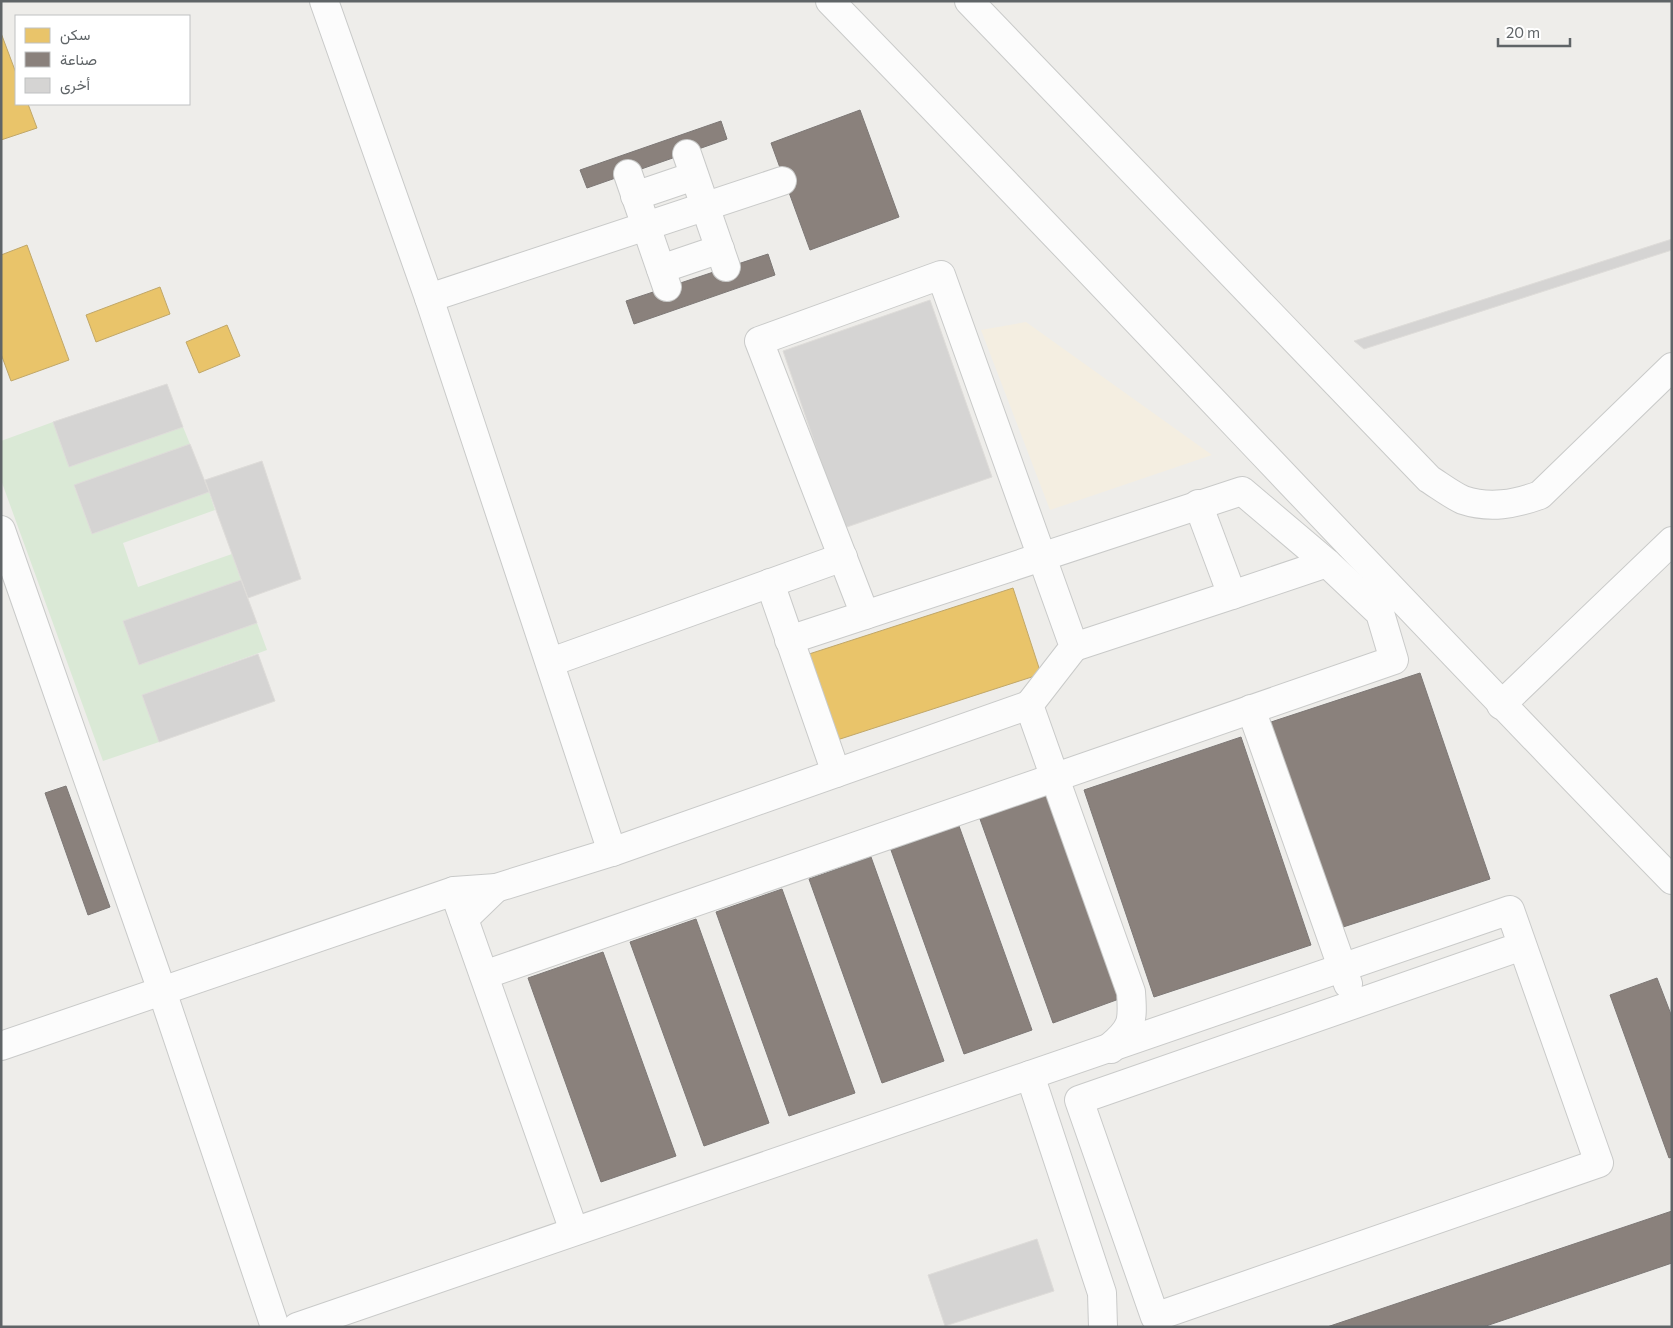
<svg xmlns="http://www.w3.org/2000/svg" width="1673" height="1328" font-family="Commissioner,Vazirmatn,sans-serif">
<rect width="100%" height="100%" fill="#eeedea"/>
<!-- green -->
<path fill="#dae9d6" d="M53 422 69 467 183 427 190 444 74 486 92 534 209 492 215 510 123 543 138 587 232 554 241 580 123 621 139 665 257 623 267 650 142 695 159 742 103 761 1 480V441Z"/>
<!-- sand -->
<path fill="#f4eee1" d="M1026 322 1212 455 1050 510 981 330Z"/>
<!-- homes -->
<g fill="#e9c46a" stroke="#c0a769">
<path d="M1 33 16 73V104H28L37 128 1 140Z"/>
<path d="M27 245 69 360 11 381 1 354V255Z"/>
<path d="M160 287 170 314 96 342 86 315Z"/>
<path d="M227 325 240 356 199 373 186 342Z"/>
<path d="M1013 588 1041 674 834 741 806 655Z"/>
</g>
<!-- industry -->
<g fill="#8a817c" stroke="#7d7876">
<path d="M860 110 899 217 810 250 771 143Z"/>
<path d="M721 121 727 139 587 188 580 170Z"/>
<path d="M768 254 775 275 634 324 626 301Z"/>
<path d="M1420 673 1490 879 1334 930 1265 724Z"/>
<path d="M1241 737 1311 945 1154 997 1084 790Z"/>
<path d="M66 786 110 907 88 915 45 793Z"/>
<path d="M1046 795 1119 999 1053 1023 980 819Z"/>
<path d="M959 826 1032 1030 964 1054 891 850Z"/>
<path d="M871 857 944 1061 882 1083 809 879Z"/>
<path d="M782 889 855 1093 789 1116 716 912Z"/>
<path d="M696 919 769 1123 704 1146 630 942Z"/>
<path d="M603 952 676 1156 601 1182 528 978Z"/>
<path d="M1657 978 1672 1017V1157L1669 1158 1610 995Z"/>
<path d="M1672 1211V1263L1483 1327H1327Z"/>
</g>
<!-- building -->
<g fill="#d5d4d3" stroke="#dedcd9">
<path d="M1672 239V250L1364 349 1354 341Z"/>
<path d="M930 300 992 477 844 528 783 351Z"/>
<path d="M167 384 183 427 69 467 53 422Z"/>
<path d="M190 444 209 492 92 534 74 485Z"/>
<path d="M262 461 301 579 248 598 205 480Z"/>
<path d="M241 580 257 623 139 665 123 621Z"/>
<path d="M258 654 275 701 159 742 142 695Z"/>
<path d="M1037 1239 1054 1291 945 1326 928 1275Z"/>
</g>
<g fill="none" stroke-linecap="round" stroke-linejoin="round">
<!-- minor casing -->
<g stroke="#c9cac9" stroke-width="30">
<g id="minor">
<path d="M324 1 429 298 612 852 496 888"/>
<path d="M830 1C1113 292 1389 590 1672 880"/>
<path d="M969 1 1429 479C1440 486 1452 495 1463 500 1490 509 1515 504 1540 495L1672 367"/>
<path d="M687 154 726 267"/>
<path d="M628 174 667 287"/>
<path d="M635 196 694 176"/>
<path d="M661 269 720 249"/>
<path d="M429 298 782 181"/>
<path d="M1 530 162 991 275 1327"/>
<path d="M770 583 836 773"/>
<path d="M865 615 759 341 941 275 1074 647 1029 705 1131 992C1133 1021 1133 1028 1110 1047L1111 1049"/>
<path d="M789 640 1242 491 1327 563"/>
<path d="M1074 647 1232 595 1198 504"/>
<path d="M551 662 843 557"/>
<path d="M1501 705 1672 541"/>
<path d="M1251 709 1348 984"/>
<path d="M612 852 1029 705"/>
<path d="M454 891 496 888 464 919"/>
<path d="M484 975 1394 660 1380 613 1327 563 1232 595"/>
<path d="M1 1046 454 891 574 1231"/>
<path d="M1030 1075 1102 1293 1103 1327"/>
<path d="M297 1327 1510 910 1599 1163 1155 1317 1079 1100 1522 946"/>
</g>
</g>
<!-- minor -->
<use href="#minor" stroke="#fcfcfc" stroke-width="28"/>
</g>
<!-- border -->
<rect width="1673" height="1328" fill="none" stroke="#5f6467" stroke-width="5"/>
<!-- legend -->
<rect x="15" y="15" width="175" height="90" fill="#ffffff" stroke="#bfc1c2"/>
<rect x="25" y="28" width="25" height="15" fill="#e9c46a" stroke="#bfc1c2"/>
<text x="60" y="40" font-size="15" fill="#5f6467">سكن</text>
<rect x="25" y="52" width="25" height="15" fill="#8a817c" stroke="#bfc1c2"/>
<text x="60" y="65" font-size="15" fill="#5f6467">صناعة</text>
<rect x="25" y="78" width="25" height="15" fill="#d5d4d3" stroke="#bfc1c2"/>
<text x="60" y="90" font-size="15" fill="#5f6467">أخرى</text>
<!-- scale -->
<path d="M1498 38v8h72v-8" fill="none" stroke="#5f6467" stroke-width="2.5"/>
<text x="1506" y="38" font-size="15" fill="#5f6467" stroke="#ffffff" stroke-width="4" paint-order="stroke">20 m</text>
</svg>
